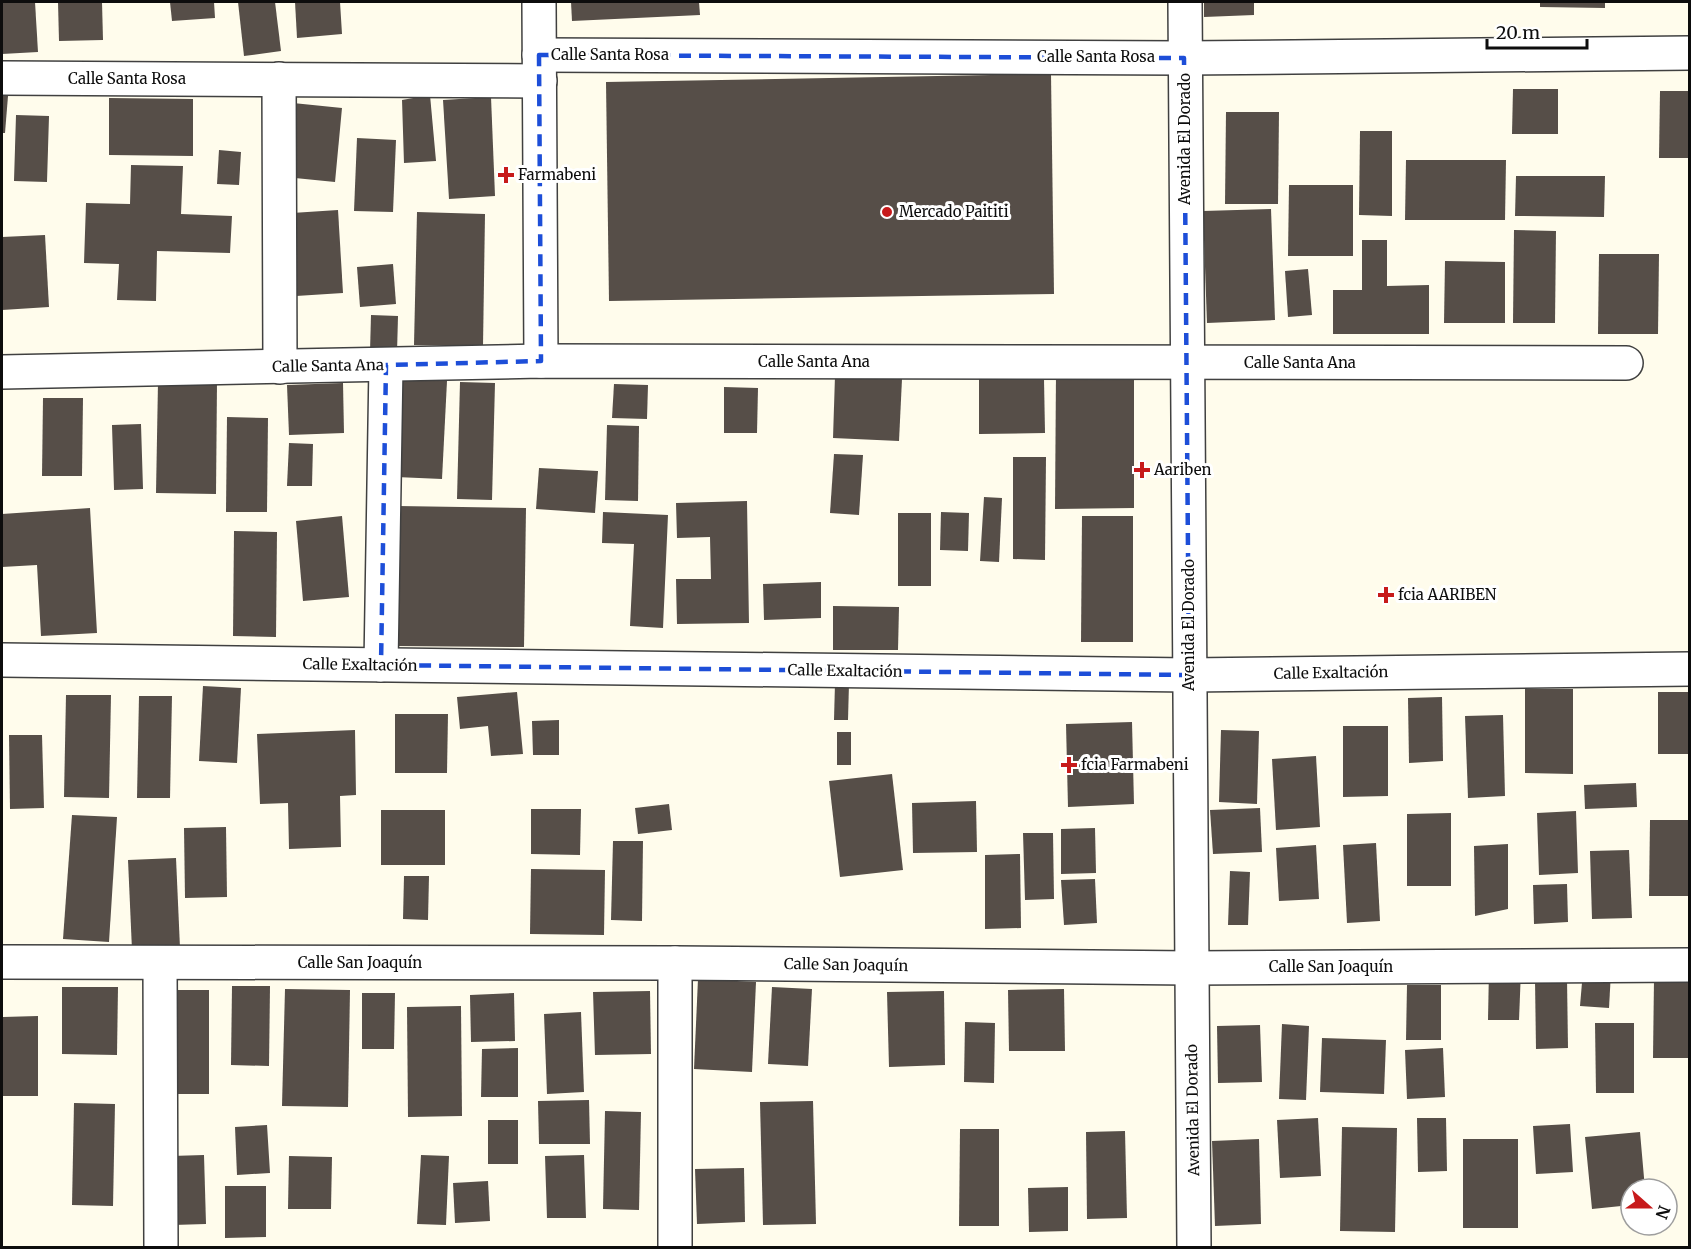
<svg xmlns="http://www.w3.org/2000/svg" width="1691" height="1249" font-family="Merriweather,serif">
<rect width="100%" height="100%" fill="#fffcec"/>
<!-- building -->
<g fill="#564e48">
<path d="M2 2H35L38 52 2 54Z"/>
<path d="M58 2H102L103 40 59 41Z"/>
<path d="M170 2H214L215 18 172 21Z"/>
<path d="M238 2H275L281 51 244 56Z"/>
<path d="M295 2H340L342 34 297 38Z"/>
<path d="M571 2H699L700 15 572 21Z"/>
<path d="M1204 2H1254V15L1204 17Z"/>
<path d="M1540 2H1605V8L1540 7Z"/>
<path d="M1051 74 1054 294 609 301 606 82Z"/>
<path d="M1513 89H1558V134H1512Z"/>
<path d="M1660 91H1690V158H1659Z"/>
<path d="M430 95 436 161 404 163 402 100Z"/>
<path d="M2 96H8L5 133H2Z"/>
<path d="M491 97 495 196 449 199 443 100Z"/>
<path d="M109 98 193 99V156L109 155Z"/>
<path d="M293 103 342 108 335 182 285 177Z"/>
<path d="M1226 112H1279L1278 204H1225Z"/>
<path d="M16 115 49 116 47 182 14 181Z"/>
<path d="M1360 131H1392V216L1359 215Z"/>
<path d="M357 138 396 140 393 212 354 211Z"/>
<path d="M219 150 241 152 239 185 217 184Z"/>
<path d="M1406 160H1506L1505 220H1405Z"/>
<path d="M131 165 183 166 181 214 232 216 230 253 157 251 156 301 117 300 119 264 84 263 86 203 130 204Z"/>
<path d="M1516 176H1605L1604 217 1515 216Z"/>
<path d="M1289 185H1353V256H1288Z"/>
<path d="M1271 209 1275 320 1207 323 1203 211Z"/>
<path d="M338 210 343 293 296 296 292 213Z"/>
<path d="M417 212 485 214 483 346 414 345Z"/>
<path d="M1514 230 1556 231 1555 323H1513Z"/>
<path d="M45 235 49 307 2 310V237Z"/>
<path d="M1362 240H1387V286L1429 285V334H1333V290H1362Z"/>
<path d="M1599 254H1659L1658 334H1598Z"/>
<path d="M1445 261 1505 262V323H1444Z"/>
<path d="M393 264 396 304 360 307 357 267Z"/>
<path d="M1308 269 1312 315 1288 317 1285 271Z"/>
<path d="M371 315 398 316 397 353 370 352Z"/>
<path d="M1056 372H1134V508L1055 509Z"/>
<path d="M835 376 902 379 899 441 833 438Z"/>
<path d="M979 379H1044L1045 433 979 434Z"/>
<path d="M400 380 447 381 442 479 396 477Z"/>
<path d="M158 382H217L216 494 156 493Z"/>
<path d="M460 382 495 383 492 500 457 499Z"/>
<path d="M343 383 344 433 289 435 287 385Z"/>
<path d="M614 384 648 385 647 419 612 418Z"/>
<path d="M724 387 758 388 757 433H724Z"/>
<path d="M43 398H83L82 476H42Z"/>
<path d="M227 417 268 418 267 512H226Z"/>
<path d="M141 424 143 489 114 490 112 425Z"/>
<path d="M607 425 639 426 638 501 605 500Z"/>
<path d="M289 443 313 444 312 486H287Z"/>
<path d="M834 454 863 455 859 515 830 513Z"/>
<path d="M1013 457H1046L1045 560 1013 559Z"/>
<path d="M539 468 598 471 595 513 536 509Z"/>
<path d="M984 497 1002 498 999 562 980 561Z"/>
<path d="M747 501 749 623 677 624 676 579H711L710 537 677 538 676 503Z"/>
<path d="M398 506 526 508 524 647 396 646Z"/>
<path d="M90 508 97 633 41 636 37 565 2 567V514Z"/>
<path d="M603 512 668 515 663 628 630 626 634 544 602 543Z"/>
<path d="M941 512 969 513 968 551 940 550Z"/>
<rect x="898" y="513" width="33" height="73"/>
<path d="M342 516 349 597 303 601 296 521Z"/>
<path d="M1082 516H1133V642H1081Z"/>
<path d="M234 531 277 532 276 637 233 636Z"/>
<path d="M821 582V618L764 620 763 584Z"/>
<path d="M833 606 899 607 898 650H833Z"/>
<path d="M835 683H849L848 720H834Z"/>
<path d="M203 686 241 688 237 763 199 761Z"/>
<path d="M1525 689H1573V774L1525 773Z"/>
<path d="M517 692 523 754 491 756 488 726 460 729 457 697Z"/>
<rect x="1658" y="692" width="32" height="62"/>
<path d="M66 695H111L109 798 64 797Z"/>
<path d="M139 696H172L170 798H137Z"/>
<path d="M1442 697 1443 761 1409 763 1408 698Z"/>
<path d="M395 714H448L447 773H395Z"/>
<path d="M1503 715 1505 796 1468 798 1465 716Z"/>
<path d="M559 720V755H533L532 721Z"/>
<path d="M1132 722 1134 804 1068 807 1066 724Z"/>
<path d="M1343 726H1388V796L1343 797Z"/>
<path d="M355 730 356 795 340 796 341 847 289 849 288 803 260 804 257 734Z"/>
<path d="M1221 730 1259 731 1257 804 1219 802Z"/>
<rect x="837" y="732" width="14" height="33"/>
<path d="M9 735H42L44 808 10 809Z"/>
<path d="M1316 756 1320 827 1276 830 1272 759Z"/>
<path d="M892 774 903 870 840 877 829 781Z"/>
<path d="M1636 783 1637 807 1585 809 1584 785Z"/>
<path d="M976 801 977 852 913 853 912 803Z"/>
<path d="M669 804 672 830 638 834 635 808Z"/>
<path d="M1260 808 1262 852 1213 854 1210 810Z"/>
<path d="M531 809H581L580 855 531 854Z"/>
<rect x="381" y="810" width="64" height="55"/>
<path d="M1576 811 1578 873 1539 875 1537 813Z"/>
<path d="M1451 813V886H1407V814Z"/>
<path d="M72 815 117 817 109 942 63 939Z"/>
<path d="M1650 820H1690V896H1649Z"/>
<path d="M226 827 227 897 185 898 184 828Z"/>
<path d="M1095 828 1096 873 1061 874V829Z"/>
<path d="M1023 833H1053L1054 899 1025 900Z"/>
<path d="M613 841H643L642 921 611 920Z"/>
<path d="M1376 843 1380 921 1347 923 1343 845Z"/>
<path d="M1508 844V909L1475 916 1474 846Z"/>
<path d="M1316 845 1319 899 1279 901 1276 848Z"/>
<path d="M1629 850 1632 918 1592 919 1590 851Z"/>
<path d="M1020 854 1021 928 985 929V855Z"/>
<path d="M176 858 180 948 132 950 128 860Z"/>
<path d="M531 869 605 870 604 935 530 934Z"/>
<path d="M1230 871 1250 872 1248 925H1228Z"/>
<path d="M404 876H429L428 920 403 919Z"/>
<path d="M1095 879 1097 923 1064 925 1061 880Z"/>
<path d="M1567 884 1568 922 1534 924 1533 885Z"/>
<path d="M1489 969 1521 970 1519 1020H1488Z"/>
<path d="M1583 971 1611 972 1609 1008 1580 1006Z"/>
<path d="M1567 978 1568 1048 1536 1049 1535 980Z"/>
<path d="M698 979 756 982 752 1072 694 1069Z"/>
<path d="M1654 979H1690V1058H1653Z"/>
<path d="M1407 985H1441V1040H1406Z"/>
<path d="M232 986H270L269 1066 231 1065Z"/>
<path d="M62 987H118L117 1055 62 1054Z"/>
<path d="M772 987 812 989 808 1066 768 1064Z"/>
<path d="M285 989 350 990 348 1107 282 1106Z"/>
<path d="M1064 989 1065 1051H1009L1008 990Z"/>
<path d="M169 990H209V1094H168Z"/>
<path d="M650 991 651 1054 595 1055 593 992Z"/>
<path d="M944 991 945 1065 889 1067 887 992Z"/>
<path d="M362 993H395L394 1049H362Z"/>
<path d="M514 993 515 1041 471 1042 470 995Z"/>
<path d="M461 1006 462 1116 408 1117 407 1007Z"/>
<path d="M581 1012 584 1092 547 1094 544 1014Z"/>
<path d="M38 1016V1096H3V1017Z"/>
<path d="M965 1022 995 1023 994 1083 964 1082Z"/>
<path d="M1595 1023H1634V1093H1596Z"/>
<path d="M1282 1024 1309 1026 1306 1100 1279 1099Z"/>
<path d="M1260 1025 1262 1082 1218 1083 1217 1026Z"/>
<path d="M1322 1038 1386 1040 1384 1094 1320 1092Z"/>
<path d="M518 1048V1097H481L482 1049Z"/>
<path d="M1443 1048 1445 1097 1407 1099 1405 1050Z"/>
<path d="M589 1100 590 1144H539L538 1101Z"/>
<path d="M813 1101 816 1224 763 1225 760 1102Z"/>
<path d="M74 1103 115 1104 113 1206 72 1205Z"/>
<path d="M605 1111 641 1112 639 1210 603 1209Z"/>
<path d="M1318 1118 1321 1176 1280 1178 1277 1120Z"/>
<path d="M1417 1118H1446L1447 1171 1418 1172Z"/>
<rect x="488" y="1120" width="30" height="44"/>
<path d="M1570 1124 1573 1172 1536 1174 1533 1126Z"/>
<path d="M267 1125 270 1173 237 1175 235 1127Z"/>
<path d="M1342 1127 1397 1128 1395 1232 1340 1231Z"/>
<path d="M960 1129H999V1226H959Z"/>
<path d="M1125 1131 1127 1218 1087 1219 1086 1132Z"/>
<path d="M1640 1132 1645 1189H1631V1205L1592 1209 1585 1137Z"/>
<path d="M1259 1139 1261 1224 1215 1226 1212 1141Z"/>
<rect x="1463" y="1139" width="55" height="89"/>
<path d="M204 1155 206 1224 173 1225 171 1156Z"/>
<path d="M421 1155 449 1156 446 1225 417 1224Z"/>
<path d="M584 1155 586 1218H547L545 1156Z"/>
<path d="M289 1156 332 1157 331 1209H288Z"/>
<path d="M744 1168 745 1222 697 1224 695 1169Z"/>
<path d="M488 1181 490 1221 455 1223 453 1183Z"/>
<path d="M225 1186H266V1237L225 1238Z"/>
<path d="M1068 1187V1231L1029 1232 1028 1188Z"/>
</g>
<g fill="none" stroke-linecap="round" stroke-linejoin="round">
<!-- minor casing -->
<g stroke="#404040" stroke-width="36">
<g id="minor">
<path d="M539 2 541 361"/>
<path d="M1185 2 1194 1248"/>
<path d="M539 55 1184 58 1690 53"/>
<path d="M2 78 540 81"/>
<path d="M279 79 280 367"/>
<path d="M2 372 541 361 1626 363"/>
<path d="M2 660 1189 675 1690 669"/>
<path d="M381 665 386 365"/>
<path d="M2 962 675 963 1191 968 1690 965"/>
<path d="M160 963 161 1248"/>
<path d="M675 963V1248"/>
</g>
</g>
<!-- minor -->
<use href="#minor" stroke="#fff" stroke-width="33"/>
</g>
<!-- marked area -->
<path fill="none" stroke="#1d4ed8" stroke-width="4.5" stroke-dasharray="12 8" stroke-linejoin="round" d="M539 55 1184 58 1189 675 381 665 386 365 541 361Z"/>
<!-- markers -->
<g fill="#c71a1b" stroke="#fff" stroke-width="2">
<path d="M503 166h6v6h6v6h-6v6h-6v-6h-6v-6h6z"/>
<circle cx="887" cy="212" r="6"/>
<path d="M1139 461h6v6h6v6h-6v6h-6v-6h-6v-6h6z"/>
<path d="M1383 586h6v6h6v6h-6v6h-6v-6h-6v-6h6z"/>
<path d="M1066 756h6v6h6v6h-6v6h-6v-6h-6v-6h6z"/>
</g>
<g text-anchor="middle" stroke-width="6" stroke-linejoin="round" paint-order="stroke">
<!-- street labels -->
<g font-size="15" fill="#0d0d0d" stroke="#fff">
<text x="610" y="60">Calle Santa Rosa</text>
<text x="1096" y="62">Calle Santa Rosa</text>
<text x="127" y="84">Calle Santa Rosa</text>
<text transform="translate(1185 139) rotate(-90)" y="5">Avenida El Dorado</text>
<text x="814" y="367">Calle Santa Ana</text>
<text x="1300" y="368">Calle Santa Ana</text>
<text transform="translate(328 366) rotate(-1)" y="5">Calle Santa Ana</text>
<text transform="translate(1189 625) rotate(-90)" y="5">Avenida El Dorado</text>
<text transform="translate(360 665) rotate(1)" y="5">Calle Exaltación</text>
<text transform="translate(845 671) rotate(1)" y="5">Calle Exaltación</text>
<text transform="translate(1331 673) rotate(-1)" y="5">Calle Exaltación</text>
<text x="360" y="968">Calle San Joaquín</text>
<text transform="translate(846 965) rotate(1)" y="5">Calle San Joaquín</text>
<text x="1331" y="972">Calle San Joaquín</text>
<text transform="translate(1193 1110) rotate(-91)" y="5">Avenida El Dorado</text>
</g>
<!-- poi labels -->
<g font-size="15" fill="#0d0d0d" stroke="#fff" text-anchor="start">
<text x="518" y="180">Farmabeni</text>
<text x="899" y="217">Mercado Paititi</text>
<text x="1154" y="475">Aariben</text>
<text x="1398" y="600">fcia AARIBEN</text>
<text x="1081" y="770">fcia Farmabeni</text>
</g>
</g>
<!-- border -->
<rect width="1691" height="1249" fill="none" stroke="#0d0d0d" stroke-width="6"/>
<!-- north arrow -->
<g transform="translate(1649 1207) rotate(111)"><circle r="28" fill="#ffffff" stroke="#9e9e9e" stroke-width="1.5"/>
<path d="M0-4.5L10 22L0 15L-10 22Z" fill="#c71a1b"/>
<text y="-9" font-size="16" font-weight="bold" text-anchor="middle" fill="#0d0d0d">N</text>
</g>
<!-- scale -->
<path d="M1487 39v9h100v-9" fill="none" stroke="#0d0d0d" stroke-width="3"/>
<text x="1496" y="39" font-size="18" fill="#0d0d0d" stroke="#ffffff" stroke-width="4.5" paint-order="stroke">20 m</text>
</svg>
